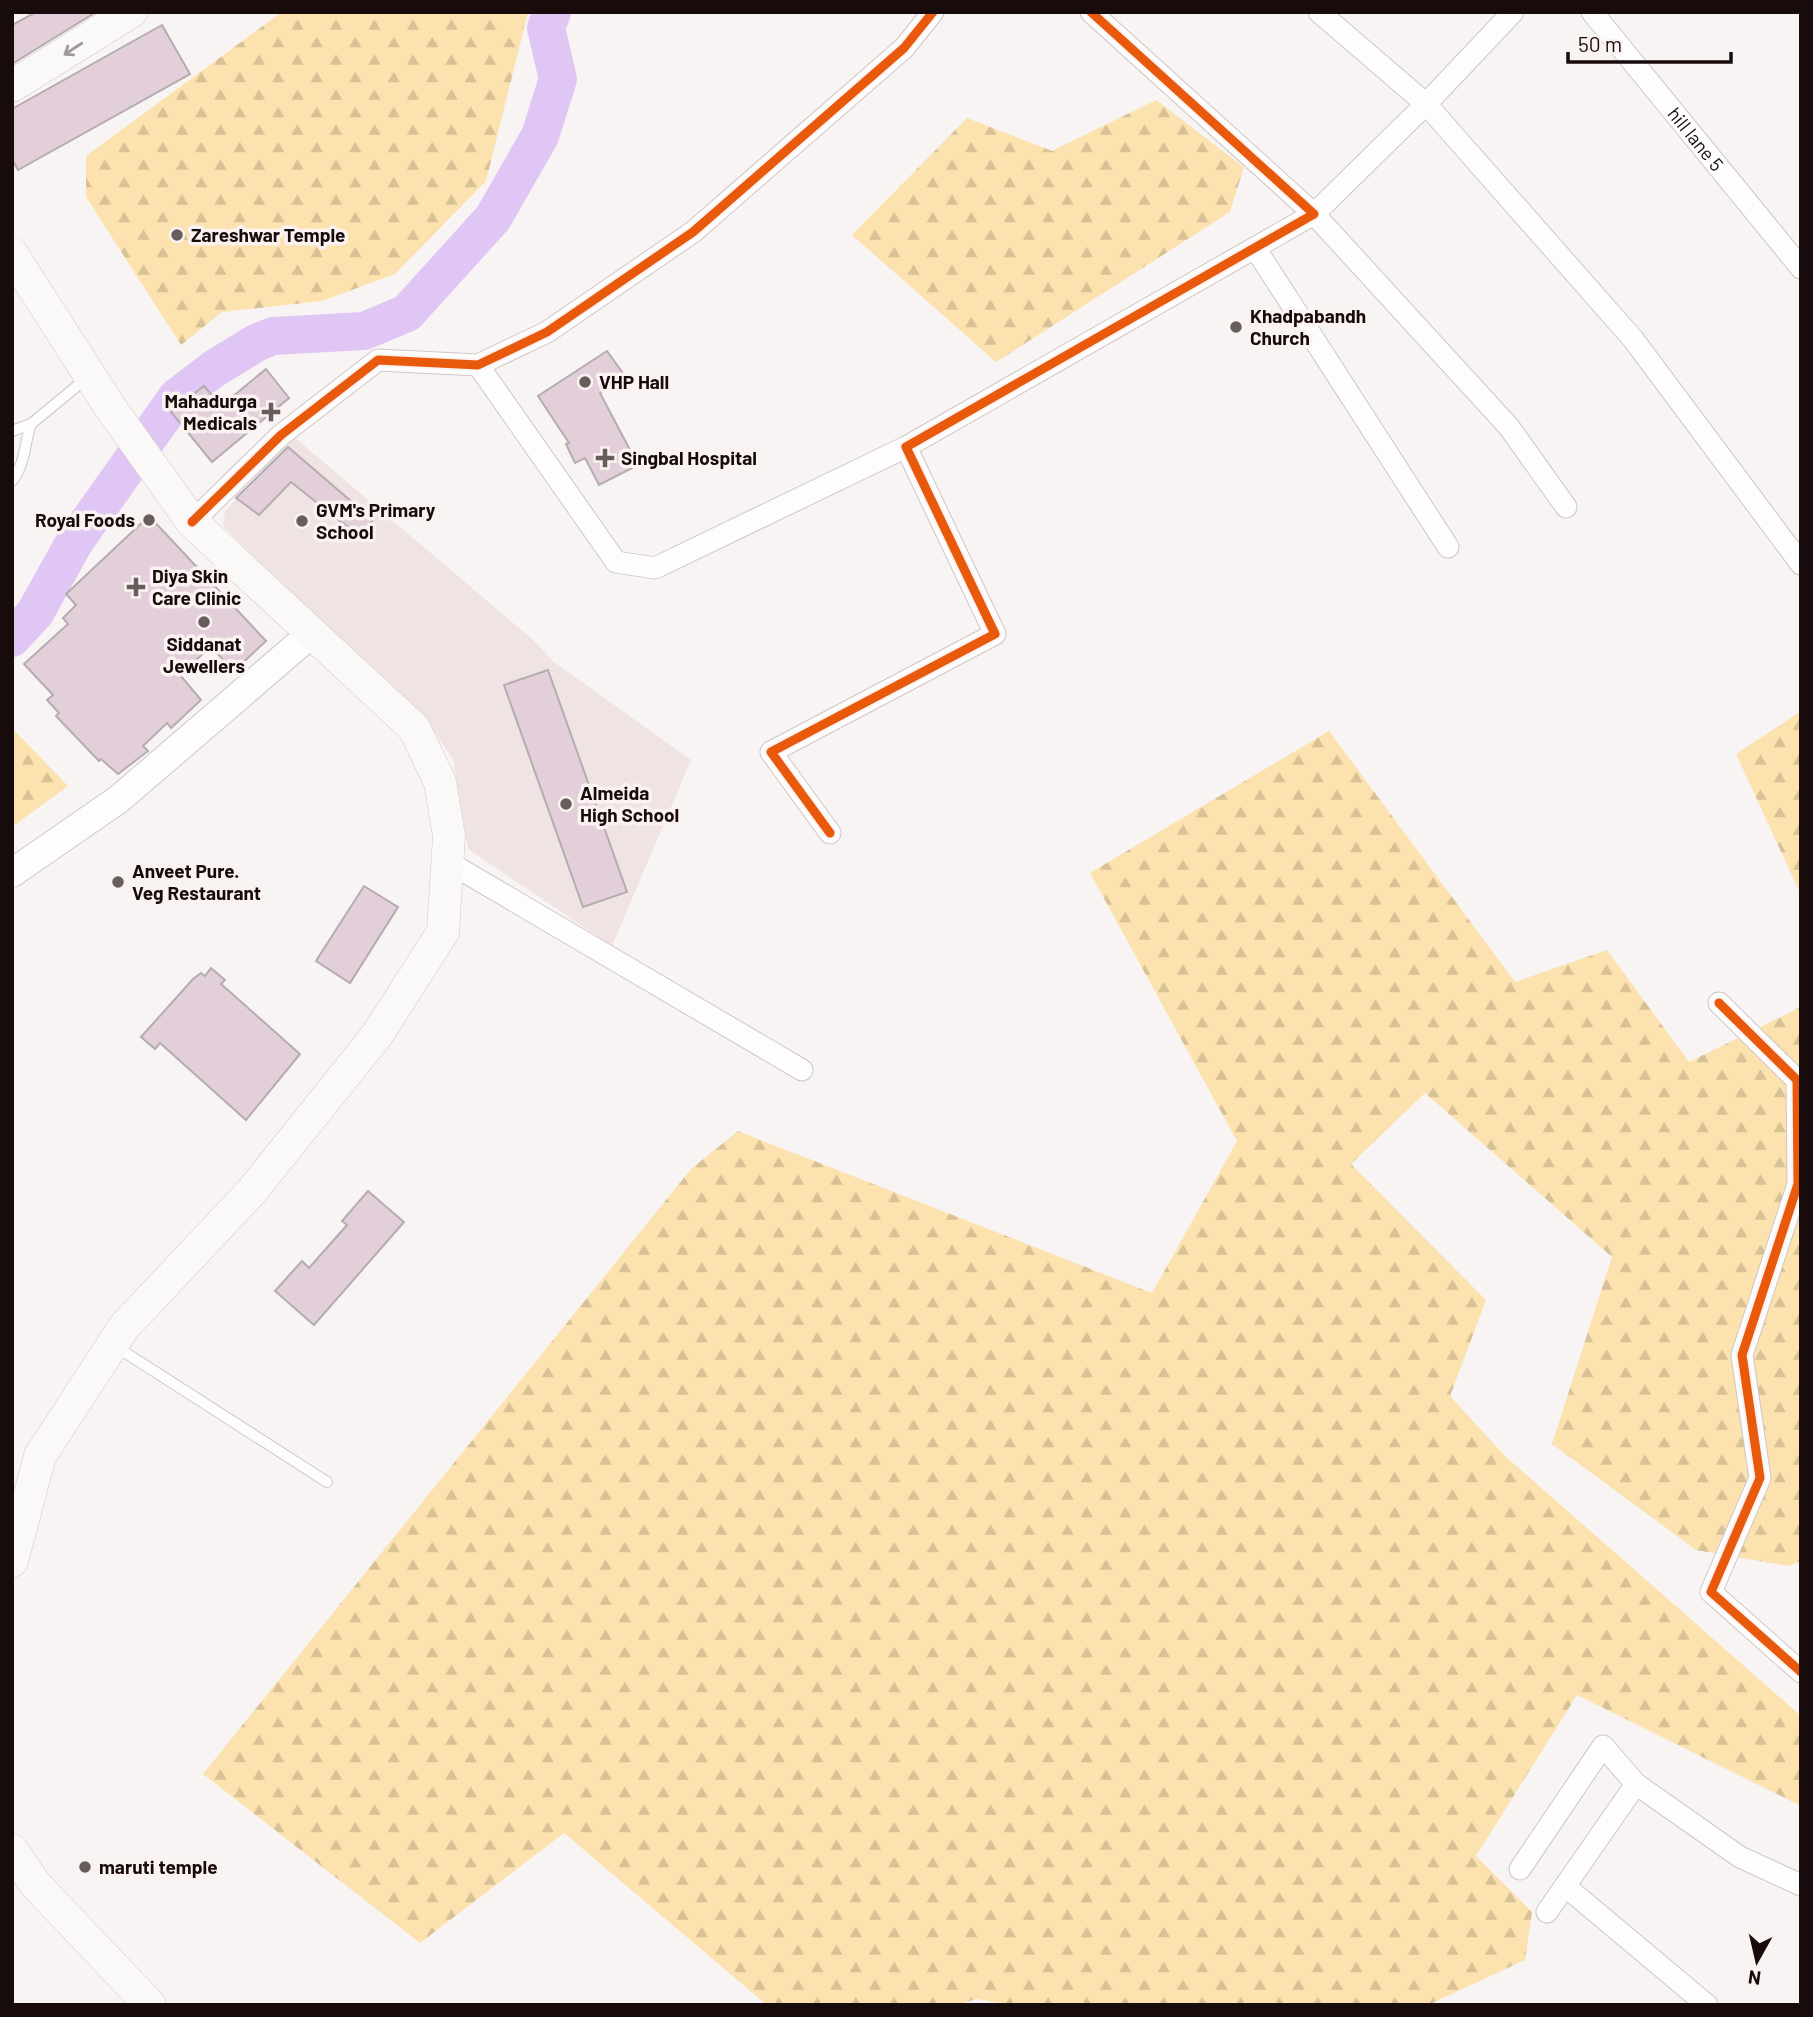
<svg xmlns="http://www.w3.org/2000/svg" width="1813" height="2017" font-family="Barlow,sans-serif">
<defs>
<pattern id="forest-firs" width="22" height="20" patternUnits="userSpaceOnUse" patternTransform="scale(1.75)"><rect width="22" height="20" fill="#fce2af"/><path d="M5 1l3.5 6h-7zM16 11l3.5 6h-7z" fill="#d7c195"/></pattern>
</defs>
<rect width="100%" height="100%" fill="#f9f4f4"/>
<!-- built -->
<path fill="#f0e3e3" d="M293 436 532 639 554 662 691 760 612 946 468 849 453 759 431 727 223 527 225 511Z"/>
<!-- forest -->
<g fill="url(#forest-firs)">
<path d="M282 12H528L486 181 395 274 322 301 222 312 181 345 86 197V156Z"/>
<path d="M1156 100 1244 167 1230 212 996 362 852 235 967 118 1052 151Z"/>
<path d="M1801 711V895L1736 754Z"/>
<path d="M12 728 68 786 12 827Z"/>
<path d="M1329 731 1515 982 1607 950 1689 1062 1801 1007V1561L1788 1566 1696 1550 1552 1444 1612 1257 1425 1093 1351 1164 1486 1300 1450 1396 1505 1456 1801 1716V1806L1577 1695 1476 1856 1532 1912 1525 1960 1428 2005H1012L977 1999 956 2005H767L564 1833 420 1943 203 1774 691 1169 738 1131 1152 1293 1237 1141 1090 873Z"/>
</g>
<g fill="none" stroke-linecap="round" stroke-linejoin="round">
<!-- river -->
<path stroke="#e0c6f5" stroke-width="38" d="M12 638 35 613 75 541 177 397 215 368 256 343 273 336 364 331 407 313 493 218 540 136 558 79 546 28 552 12"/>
</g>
<!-- building -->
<g fill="#e2cfda" stroke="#b4acaf" stroke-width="2">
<path d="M36 12H96L12 64V25Z"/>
<path d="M162 25 190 74 18 170 12 159V109Z"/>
<path d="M607 351 625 376 600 393 638 465 599 485 585 458 575 463 566 444 569 443 538 396Z"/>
<path d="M266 369 289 398 212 462 171 412 204 386 221 406Z"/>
<path d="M288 447 373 520 359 536 291 482 259 515 236 498Z"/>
<path d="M149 516 266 641 234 671 212 648 208 649 180 675 201 700 171 728 167 723 143 746 148 751 118 774 101 759 99 761 56 716 59 713 47 700 53 695 24 664 68 624 63 618 76 605 66 594Z"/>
<path d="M548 670 627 892 583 907 504 685Z"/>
<path d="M364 886 398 907 350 983 316 961Z"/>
<path d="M211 968 225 980 221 984 300 1054 246 1120 160 1043 155 1049 141 1037 193 979 201 973 205 976Z"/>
<path d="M368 1191 404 1222 314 1325 275 1291 302 1261 309 1268 347 1225 342 1221Z"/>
</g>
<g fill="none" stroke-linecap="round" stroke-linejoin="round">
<!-- service casing -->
<g stroke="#cfc6c6" stroke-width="12">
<g id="service">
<path d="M12 431 31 424 88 377"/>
<path d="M12 481C26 463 24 444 31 424"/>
<path d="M115 1346 327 1482"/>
</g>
</g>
<!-- minor casing -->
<g stroke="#cfc6c6" stroke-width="23">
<g id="minor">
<path d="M1319 12 1426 104 1633 339 1801 564"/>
<path d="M1513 12 1426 104 1314 214 1509 427 1566 507"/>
<path id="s1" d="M1592 12 1801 268"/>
<path d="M1255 248 1448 547"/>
<path d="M478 365 616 562 655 568 906 447"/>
<path d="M192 522 281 435 378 360 478 365 547 332 693 232 904 48 933 12"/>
<path d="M830 833 771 752 995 634 906 447 1314 214 1091 12"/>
<path d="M448 862 802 1070"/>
<path d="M1719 1003 1797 1080 1798 1184 1742 1355 1760 1478 1711 1592 1801 1672"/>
<path d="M1520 1869 1603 1746 1636 1784"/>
<path d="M1565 1886 1707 2005"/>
<path d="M1547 1912 1636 1784 1740 1857 1801 1885"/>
</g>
</g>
<!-- tertiary casing -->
<g stroke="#cfc6c6" stroke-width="30">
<path id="tertiary" d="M12 873 119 799 312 633"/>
</g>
<!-- secondary casing -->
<g stroke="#cfc6c6" stroke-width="33">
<g id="secondary">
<path d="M12 86 131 12"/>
<path d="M12 254 110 407 192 522 414 728 440 782 449 836 443 932 377 1035 252 1191 124 1327 40 1456 12 1561"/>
<path d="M12 1850 36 1885 150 2005"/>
</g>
</g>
<!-- service -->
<use href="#service" stroke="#fefdfd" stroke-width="10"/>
<!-- minor -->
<use href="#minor" stroke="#fefdfd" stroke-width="21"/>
<!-- tertiary -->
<use href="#tertiary" stroke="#fefdfd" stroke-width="28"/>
<!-- secondary -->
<use href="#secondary" stroke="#fbf9f8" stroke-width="32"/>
<!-- cycleway casing -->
<g stroke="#fbf2f2" stroke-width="13">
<g id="cycleway">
<path d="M192 522 281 435 378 360 478 365 547 332 693 232 904 48 933 12"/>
<path d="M830 833 771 752 995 634 906 447 1314 214 1091 12"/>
<path d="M1719 1003 1797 1080 1798 1184 1742 1355 1760 1478 1711 1592 1801 1672"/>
</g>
</g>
<!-- cycleway -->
<use href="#cycleway" stroke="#e8590c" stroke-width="9"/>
</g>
<!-- one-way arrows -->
<defs><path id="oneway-shaft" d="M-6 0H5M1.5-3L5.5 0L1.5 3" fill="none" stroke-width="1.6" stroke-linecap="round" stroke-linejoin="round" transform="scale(1.75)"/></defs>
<use stroke="#a09a9a" href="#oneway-shaft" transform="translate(73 49) rotate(147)"/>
<!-- markers -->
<g fill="#675d5d" stroke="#fbf2f2" stroke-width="2.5">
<circle cx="177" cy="235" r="7"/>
<circle cx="1236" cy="327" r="7"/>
<circle cx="585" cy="382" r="7"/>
<path d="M267.5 401.5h7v7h7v7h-7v7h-7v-7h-7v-7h7z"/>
<path d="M601.5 447.5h7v7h7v7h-7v7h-7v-7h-7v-7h7z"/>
<circle cx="149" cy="520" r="7"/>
<circle cx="302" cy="521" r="7"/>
<path d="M132.5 576.5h7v7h7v7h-7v7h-7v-7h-7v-7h7z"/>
<circle cx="204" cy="622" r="7"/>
<circle cx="566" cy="804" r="7"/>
<circle cx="118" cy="882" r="7"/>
<circle cx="85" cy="1867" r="7"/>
</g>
<g text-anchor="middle" stroke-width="7" stroke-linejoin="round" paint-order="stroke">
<!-- street labels -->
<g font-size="19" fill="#180b0c" stroke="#fbf2f2">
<text dy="7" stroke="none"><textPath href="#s1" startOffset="164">hill lane 5</textPath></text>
</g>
<!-- poi labels -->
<g font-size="19" font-weight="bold" fill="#180b0c" stroke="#fbf2f2" text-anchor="start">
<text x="191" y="242">Zareshwar Temple</text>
<text x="1250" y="323">Khadpabandh<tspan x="1250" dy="22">Church</tspan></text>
<text x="599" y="389">VHP Hall</text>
<text x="257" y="408" text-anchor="end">Mahadurga<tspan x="257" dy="22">Medicals</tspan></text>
<text x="621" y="465">Singbal Hospital</text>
<text x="316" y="517">GVM's Primary<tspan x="316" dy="22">School</tspan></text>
<text x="135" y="527" text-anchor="end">Royal Foods</text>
<text x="152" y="583">Diya Skin<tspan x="152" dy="22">Care Clinic</tspan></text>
<text x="204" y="651" text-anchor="middle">Siddanat<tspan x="204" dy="22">Jewellers</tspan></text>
<text x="580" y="800">Almeida<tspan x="580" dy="22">High School</tspan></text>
<text x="132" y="878">Anveet Pure.<tspan x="132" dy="22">Veg Restaurant</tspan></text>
<text x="99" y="1874">maruti temple</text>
</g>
</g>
<!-- border -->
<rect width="1813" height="2017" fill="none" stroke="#180b0c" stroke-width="28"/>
<!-- north arrow -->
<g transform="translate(1757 1961) rotate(188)" stroke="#fbf2f2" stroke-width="5" paint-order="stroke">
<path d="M0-5L12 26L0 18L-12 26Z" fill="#180b0c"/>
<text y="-10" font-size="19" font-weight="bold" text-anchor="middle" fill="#180b0c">N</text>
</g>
<!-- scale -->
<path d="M1568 52v10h163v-10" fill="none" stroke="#180b0c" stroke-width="3.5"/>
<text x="1578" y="52" font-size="21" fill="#180b0c" stroke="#fbf2f2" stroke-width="5" paint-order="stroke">50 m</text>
</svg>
